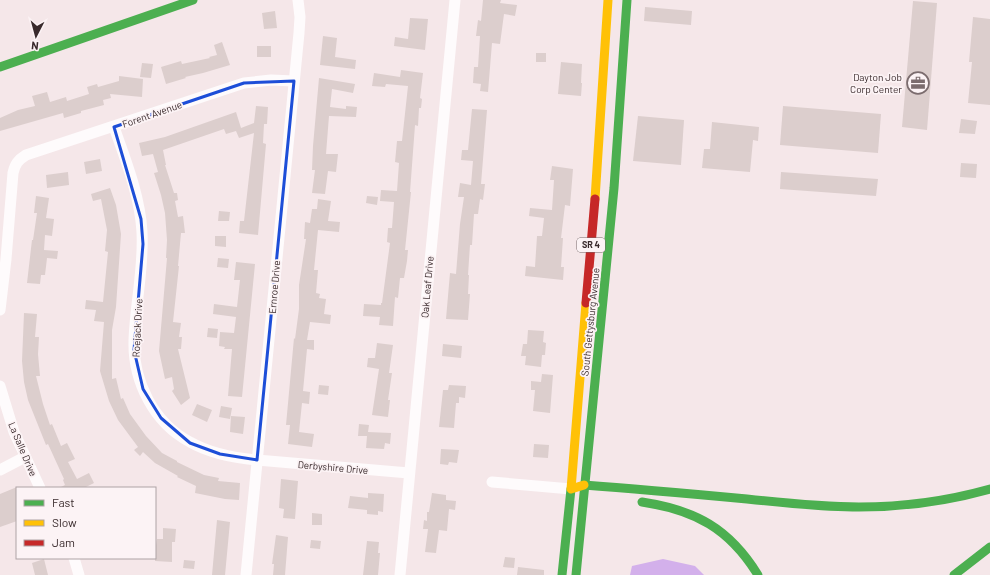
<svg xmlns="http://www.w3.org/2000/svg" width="990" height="575" font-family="Barlow,sans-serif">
<rect width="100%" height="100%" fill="#f5e7e9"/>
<!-- water -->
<path fill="#d3b0eb" d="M663 559 695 566 704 575H630L632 566Z"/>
<!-- building -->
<g fill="#dccecd">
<path d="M483 0H501L500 3 517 5 515 16 504 14 500 44 492 43 488 92 480 91 481 84 473 83 474 67H478L480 36H476L478 20 481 21Z"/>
<path d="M913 1 937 3 927 130 902 127Z"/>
<path d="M645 7 692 11 691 25 644 21Z"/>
<path d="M275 11 277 28 264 29 262 13Z"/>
<path d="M973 17 990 19V105L968 103 972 62H969Z"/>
<path d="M410 18 428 19 425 50 394 46 395 37 408 39Z"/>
<path d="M323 36 337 38 335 57 356 60 355 69 320 65Z"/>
<path d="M222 42 230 65 203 73 185 77 186 78 166 84 161 67 181 61 182 64 210 58 209 57 217 55 214 45Z"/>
<rect x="257" y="46" width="14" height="11"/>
<rect x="536" y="53" width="10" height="9"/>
<path d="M561 62 582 64 581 83H582L581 96 558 94Z"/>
<path d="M142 63 153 64 151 78 140 77Z"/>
<path d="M401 70 423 73 420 98 422 99 421 108H419L418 126 415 125 410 192H411L405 250H408L407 261 404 278H400L398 298 395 297 393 326 379 325 380 317 363 316 364 304 381 305V303H382L390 243 387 242 388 228H392L394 202 380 201 381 190 397 191 399 163 395 162 397 141H402L408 86 386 84 385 87 372 86 374 73 400 77Z"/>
<path d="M119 76 143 79 142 97 110 94 111 98 103 100 104 105 81 111V113L64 118 63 113 0 131V118L18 110 35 106 32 96 47 92 50 102 66 97 67 101 89 94 87 87 97 84 98 87 119 81Z"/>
<path d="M319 78 355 84 353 93 332 89 330 107 346 109V106L357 107 356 117 329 116 326 154H338L336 172 328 171 325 194 312 193 315 170H312L313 146Z"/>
<path d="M256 106 268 107 267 124H264L263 143 266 144 258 235 239 233 240 221H244L254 133 239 138 236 131 226 134 224 129 163 150 166 165H165L174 193H177L178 200 175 201 178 217 183 216 185 233H181L178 266H179L173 322 181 323 179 337H182L181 349H178L190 398 181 405 172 391 174 389 172 377 165 379 159 351 167 258H166L167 240 165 213 161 195 154 173 158 172 153 154 142 156 139 143 165 137 236 112 241 128 254 123Z"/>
<path d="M783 106 881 114 878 153 780 145Z"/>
<path d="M472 109 487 110 481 184H485L483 200 480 199 478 214H474L472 245H470L468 275H469L468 294H470L468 320 446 319 450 273 456 274 460 224 464 197H458L460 183 471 185 473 161 461 160 462 150H468Z"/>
<path d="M638 116 684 120 681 165 633 161Z"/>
<path d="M961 119 977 121 975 134 959 133Z"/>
<path d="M712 122 759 127 758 141 753 140 750 172 702 168 704 149H710Z"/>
<path d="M100 159 102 171 86 174 84 162Z"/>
<path d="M961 163 977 164 976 178 960 177Z"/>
<path d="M552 166 573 169 570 206 565 205 561 238H563L561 267H564L563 280 525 276 526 266 535 267 537 236H542L544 218 529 216 530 208 552 210 554 180H550Z"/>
<path d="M68 172 69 185 47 188 46 175Z"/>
<path d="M781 172 878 179 876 196 780 189Z"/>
<path d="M110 188 116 205 121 234 116 307 112 330V379L116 378 121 399 123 398 130 414 146 436 162 453 177 461V462L204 475 219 478 218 481 240 483 239 500 225 499 195 493 196 486 177 477 178 476 155 463 143 452 140 456 134 450 138 447 118 420 109 401 100 371 104 322 94 321 96 310 85 309 86 300 103 302 108 252 105 251 107 230 101 199 93 201 91 194Z"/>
<path d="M36 196 49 198 46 218 54 219 52 236 45 235 44 250 58 251 57 259 47 258 45 275H41L40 284 27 283 32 240H33L37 213H34Z"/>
<path d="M367 196 378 197 377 205 366 203Z"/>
<path d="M318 199 331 201 328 221 340 222 339 232 318 230 314 270H318L316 293 320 294 319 298 326 299 324 314 331 315 330 324 310 322 307 340H314V350L307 349 303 391 310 392 309 404 302 403 299 432 314 434 312 447 288 444 290 425H286L294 338 295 339 299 309V285L306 239H304L305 222 310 223 312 209H317Z"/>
<path d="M219 211 230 212 229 221H218Z"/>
<path d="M215 236H226V247L215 246Z"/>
<path d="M218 258 229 259 228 268 217 267Z"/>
<path d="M236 262 255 264 242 397 228 396 232 349H224L225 347 219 346 220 332 234 333 236 317 213 314 214 304 237 307 240 280H234Z"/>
<path d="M24 313 37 314 35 337H39L38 354 40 376H36L43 404 50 425 52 424 61 446 67 443 75 459 68 462 77 479 89 473 94 483 84 488H59L65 485 63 480 64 479 48 444 46 445 28 400 24 382 22 361Z"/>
<path d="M208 328 218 329 217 338 207 337Z"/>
<path d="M528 330 544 331 543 342 546 343 545 355H542L541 367 525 365 526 356H521L523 344H527Z"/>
<path d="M377 343 393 345 389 373H392L388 400H390L388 417 372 415 379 369 367 367 368 358H375Z"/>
<path d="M443 344 462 346 461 358 442 356Z"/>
<path d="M542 374 553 375 550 413 533 411 535 390H531V381L541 382Z"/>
<path d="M319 385 329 386 328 395 318 394Z"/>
<path d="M449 385 466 386 465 398 459 397V403H456L454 428 439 427 443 390H448Z"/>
<path d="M197 404 212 410 207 422 192 415Z"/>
<path d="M221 406 232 408 230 419 219 417Z"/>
<path d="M231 416 245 417 243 434 230 432Z"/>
<path d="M359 424 369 425 368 432 391 433 390 444 385 443 384 449 366 448 367 436H358Z"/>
<path d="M534 444 549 445 548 458 533 457Z"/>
<path d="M441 449 459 450 457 463 449 462 448 465 440 464Z"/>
<path d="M281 479 298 481 295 519 283 518 284 509 279 508Z"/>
<path d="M17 487V521L0 527V494Z"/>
<path d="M368 493 384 494 383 512 378 511V515L367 514V510L348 508 350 496 368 498Z"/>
<path d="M432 493 446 495V500L456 501 455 510 449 509 447 531 439 530 436 553 425 552 428 529H423L424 520 427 521V512H429Z"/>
<path d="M312 513 322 514V525H312Z"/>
<path d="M217 520 230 522 225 575H212Z"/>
<path d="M163 528 176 529 175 542H172V562L155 561V545H156L157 539H163Z"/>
<path d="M276 535 288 537 285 575H273L274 564H272Z"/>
<path d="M311 540 321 541 320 549 310 548Z"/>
<path d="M367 541 379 542 378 553H380L378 575H363Z"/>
<path d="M505 557 515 558 514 568 503 567Z"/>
<path d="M44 559 48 575H35L32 563Z"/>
<path d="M184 560 195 561 194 569 183 568Z"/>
<path d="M518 567 544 570V575H517Z"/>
</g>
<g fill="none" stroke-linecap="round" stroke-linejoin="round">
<!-- street -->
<g stroke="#fefbfc" stroke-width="11">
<path d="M114 127C126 161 140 196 142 232 144 269 135 305 134 341 133 382 154 423 190 442 211 454 234 458 257 460L409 473"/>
<path d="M0 310 6 259 13 173C15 164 18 160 26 155L244 83 271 80 294 81"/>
<path d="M0 386 14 432 40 488"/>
<path d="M0 470 25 457"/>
<path d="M492 482 571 489"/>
<path d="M74 558 79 575"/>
<path d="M246 575 299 33 300 17 298 0"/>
<path d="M400 575 455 0"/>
</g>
<!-- fast -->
<g stroke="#4caf50" stroke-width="9">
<path d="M0 67 193 0"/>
<path d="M584 485C638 489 693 494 747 499 784 503 821 507 859 507 903 507 947 501 990 489"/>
<path d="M642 502C695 510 729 528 758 575"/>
<path d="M562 575 571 489"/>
<path d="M576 575 614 188 627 0"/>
<path d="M954 575 990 547"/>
</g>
<!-- slow -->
<g stroke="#ffc107" stroke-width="9">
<path d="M595 199 608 0"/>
<path d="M584 485 571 489 586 303"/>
</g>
<!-- jam -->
<path stroke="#c62828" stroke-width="9" d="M586 303 595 199"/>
</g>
<!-- marked area -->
<path fill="none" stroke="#1d4ed8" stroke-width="3" stroke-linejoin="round" d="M294 81 257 460 220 454 190 443 161 418 143 389 134 350 143 244 141 219 114 127 244 83Z"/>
<!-- icons -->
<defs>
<g id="office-ring" transform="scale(1.15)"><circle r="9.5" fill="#fcf3f5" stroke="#7b6c6e" stroke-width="1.5"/><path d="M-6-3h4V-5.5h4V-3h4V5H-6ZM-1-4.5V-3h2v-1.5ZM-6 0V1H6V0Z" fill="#7b6c6e"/></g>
</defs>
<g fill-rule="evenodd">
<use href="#office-ring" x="918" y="83"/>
</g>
<g text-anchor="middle" stroke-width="3.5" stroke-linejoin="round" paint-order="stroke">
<!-- shield labels -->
<rect fill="#fcf3f5" stroke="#746668" stroke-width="1" x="577" y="238" width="28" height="14" rx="3"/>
<g font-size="9" font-weight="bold" fill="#392a2c">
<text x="591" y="248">SR 4</text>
</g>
<!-- poi labels -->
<g font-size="10" fill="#392a2c" stroke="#fcf3f5" text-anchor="end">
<text x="902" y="81">Dayton Job<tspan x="902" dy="12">Corp Center</tspan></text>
</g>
<!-- street labels -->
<g font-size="10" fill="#392a2c" stroke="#fcf3f5">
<text transform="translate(152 114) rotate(-19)" y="4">Forent Avenue</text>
<text transform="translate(274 287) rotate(-85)" y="4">Ernroe Drive</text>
<text transform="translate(427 287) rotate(-85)" y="4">Oak Leaf Drive</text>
<text transform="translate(590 322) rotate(-84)" y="4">South Gettysburg Avenue</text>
<text transform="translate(137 328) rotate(-87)" y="4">Roejack Drive</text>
<text transform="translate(23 449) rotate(67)" y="4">La Salle Drive</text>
<text transform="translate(333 467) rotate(5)" y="4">Derbyshire Drive</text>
</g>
</g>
<!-- legend -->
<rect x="16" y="487" width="140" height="72" fill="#fcf3f5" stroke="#aea3a5"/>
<rect x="24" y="500" width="20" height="6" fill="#4caf50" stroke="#aea3a5"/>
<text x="52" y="507" font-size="12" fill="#392a2c">Fast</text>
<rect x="24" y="520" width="20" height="6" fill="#ffc107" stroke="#aea3a5"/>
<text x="52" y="527" font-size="12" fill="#392a2c">Slow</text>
<rect x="24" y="540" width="20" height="6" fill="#c62828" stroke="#aea3a5"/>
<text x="52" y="547" font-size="12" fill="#392a2c">Jam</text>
<!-- north arrow -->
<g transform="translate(36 36) rotate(186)" stroke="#fcf3f5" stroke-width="3" paint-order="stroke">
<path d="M0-3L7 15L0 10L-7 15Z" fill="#392a2c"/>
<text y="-6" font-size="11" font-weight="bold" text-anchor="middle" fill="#392a2c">N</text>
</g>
</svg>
